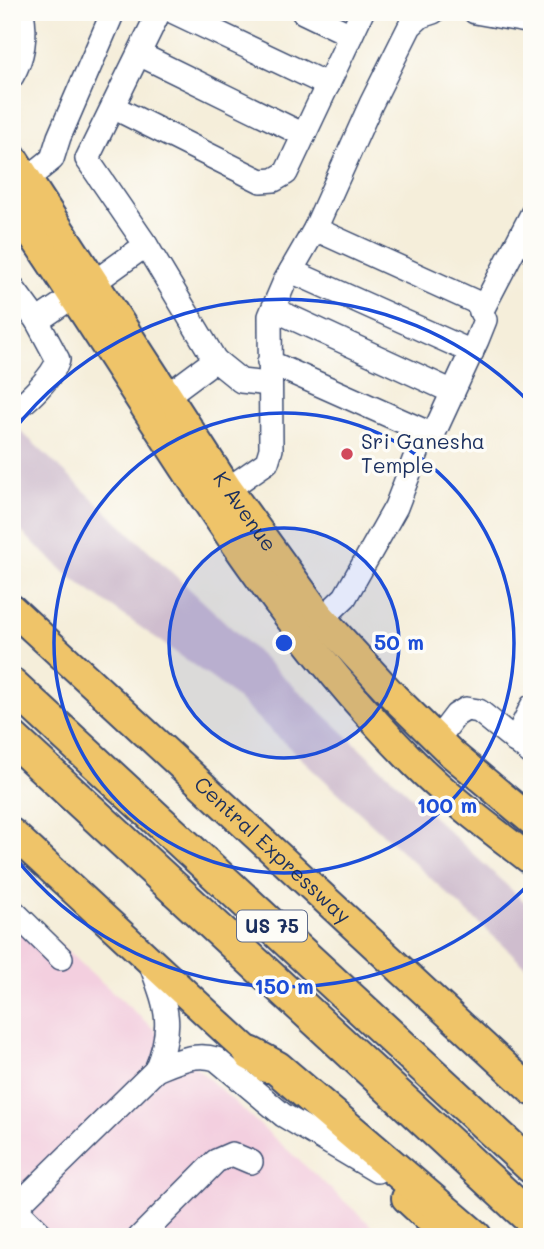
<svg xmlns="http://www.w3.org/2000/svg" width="544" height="1249" font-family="Mali,sans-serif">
<rect width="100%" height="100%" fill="#fdfcf7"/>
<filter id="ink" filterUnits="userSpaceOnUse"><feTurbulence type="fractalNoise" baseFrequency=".0143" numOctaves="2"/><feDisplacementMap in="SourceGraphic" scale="14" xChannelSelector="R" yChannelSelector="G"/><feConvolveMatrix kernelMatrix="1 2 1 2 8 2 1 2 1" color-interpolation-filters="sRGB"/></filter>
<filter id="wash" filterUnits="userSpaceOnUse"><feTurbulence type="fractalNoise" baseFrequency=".00686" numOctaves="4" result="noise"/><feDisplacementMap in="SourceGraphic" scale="28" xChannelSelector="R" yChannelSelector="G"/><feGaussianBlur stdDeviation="1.57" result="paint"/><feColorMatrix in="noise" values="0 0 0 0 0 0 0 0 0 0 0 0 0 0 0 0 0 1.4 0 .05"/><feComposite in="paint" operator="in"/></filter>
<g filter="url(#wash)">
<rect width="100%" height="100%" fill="#f5eeda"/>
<!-- built -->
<path fill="#f3cfdf" d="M12 901 384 1237H12Z"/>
<!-- industrial -->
<path fill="#cfbdce" d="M12 423 532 909V972L224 687 69 576 12 523Z"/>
</g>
<g filter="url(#ink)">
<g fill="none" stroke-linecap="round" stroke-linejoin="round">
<!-- minor casing -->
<g stroke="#3c4c71" stroke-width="26">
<g id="minor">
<path d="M174 12 328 85"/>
<path d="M303 12 351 35"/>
<path d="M475 12 532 22"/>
<path d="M139 54 304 135"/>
<path d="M12 76C24 56 26 34 22 12"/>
<path d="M113 107 261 181 274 180 286 173 362 12"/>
<path d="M27 179 52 159 59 137 113 12"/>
<path d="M315 229 371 104 410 26 421 16 433 12"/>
<path d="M146 245 215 360 168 395"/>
<path d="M291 271 472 352"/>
<path d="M96 281 146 245 87 159 159 12"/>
<path d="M12 287 37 321 75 295"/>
<path d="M273 309 453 392"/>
<path d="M481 312 532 214"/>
<path d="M215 360 241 381 269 384"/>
<path d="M12 409C26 405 54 374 58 360L37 321"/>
<path d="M228 489 267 462 271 449 270 316 285 281 315 229 478 303 485 320 477 340 433 435 269 362"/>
<path d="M323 618 345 597 396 507 425 432"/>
<path d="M437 740 456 715 466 709 479 711 532 754"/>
<path d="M515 741 532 706"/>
<path d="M12 910 61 958"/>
<path d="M150 962C166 1006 175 1024 156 1070"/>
<path d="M12 1205 44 1237"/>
<path d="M12 1211 156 1070C176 1062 195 1052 216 1059L283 1115 377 1171"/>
<path d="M140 1237 216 1161 232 1154 251 1162"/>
</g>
</g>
<!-- major casing -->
<g stroke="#3c4c71" stroke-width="32">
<g id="major">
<path id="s1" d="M12 156 228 489 319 615 394 697 452 754 532 821"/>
<path d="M12 205C143 393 251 599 414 763 450 799 491 829 532 861"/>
<path id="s2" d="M12 609 532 1091"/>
<path d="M12 833 266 1068"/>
<path d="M406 1198 448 1237"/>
</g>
</g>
<!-- highway casing -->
<g stroke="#3c4c71" stroke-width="37">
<g id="highway">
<path d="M12 685 532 1167"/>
<path d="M12 738 532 1220"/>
<path d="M251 1054 277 1068 475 1237"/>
</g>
</g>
<!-- minor -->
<use href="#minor" stroke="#fff" stroke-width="23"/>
<!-- major -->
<use href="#major" stroke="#efc469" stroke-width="28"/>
<!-- highway -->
<use href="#highway" stroke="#efc469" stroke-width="33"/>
</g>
</g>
<!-- distance rings -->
<circle cx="284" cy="643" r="115" fill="#1d4ed8" fill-opacity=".12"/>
<g fill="none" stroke="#1d4ed8" stroke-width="3.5">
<circle cx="284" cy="643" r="115"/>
<circle cx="284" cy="643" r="230"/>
<path d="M531 882A344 344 0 0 1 13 855M13 431A344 344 0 0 1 531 404"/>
</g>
<!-- markers -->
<circle fill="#d1495b" stroke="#fdfcf7" stroke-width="2.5" cx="347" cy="454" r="7"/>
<g text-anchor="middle" stroke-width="7" stroke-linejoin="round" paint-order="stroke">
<!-- shield labels -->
<rect fill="#fdfcf7" stroke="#5f6c8c" stroke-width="2" x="237" y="910.5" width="70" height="31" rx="5"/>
<g font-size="19" font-weight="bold" fill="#1b2f5e">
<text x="272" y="933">US 75</text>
</g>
<!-- poi labels -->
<g font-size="21" fill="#1b2f5e" stroke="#fdfcf7" text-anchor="start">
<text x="361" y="449">Sri Ganesha<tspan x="361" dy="24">Temple</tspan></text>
</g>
<!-- street labels -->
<g font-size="21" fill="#1b2f5e" stroke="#fdfcf7">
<text dy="7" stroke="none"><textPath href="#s1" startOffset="425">K Avenue</textPath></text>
<text dy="7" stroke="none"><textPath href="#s2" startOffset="355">Central Expressway</textPath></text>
</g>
</g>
<circle cx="284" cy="643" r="10" fill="#1d4ed8" stroke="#fdfcf7" stroke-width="3.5"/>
<g font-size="21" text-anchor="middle" font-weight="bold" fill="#1d4ed8" stroke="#fdfcf7" stroke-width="7" stroke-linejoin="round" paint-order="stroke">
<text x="399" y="650">50 m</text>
<text x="447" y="813">100 m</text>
<text x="284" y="994">150 m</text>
</g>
<!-- margin -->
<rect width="544" height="1249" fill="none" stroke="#fdfcf7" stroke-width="42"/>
</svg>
